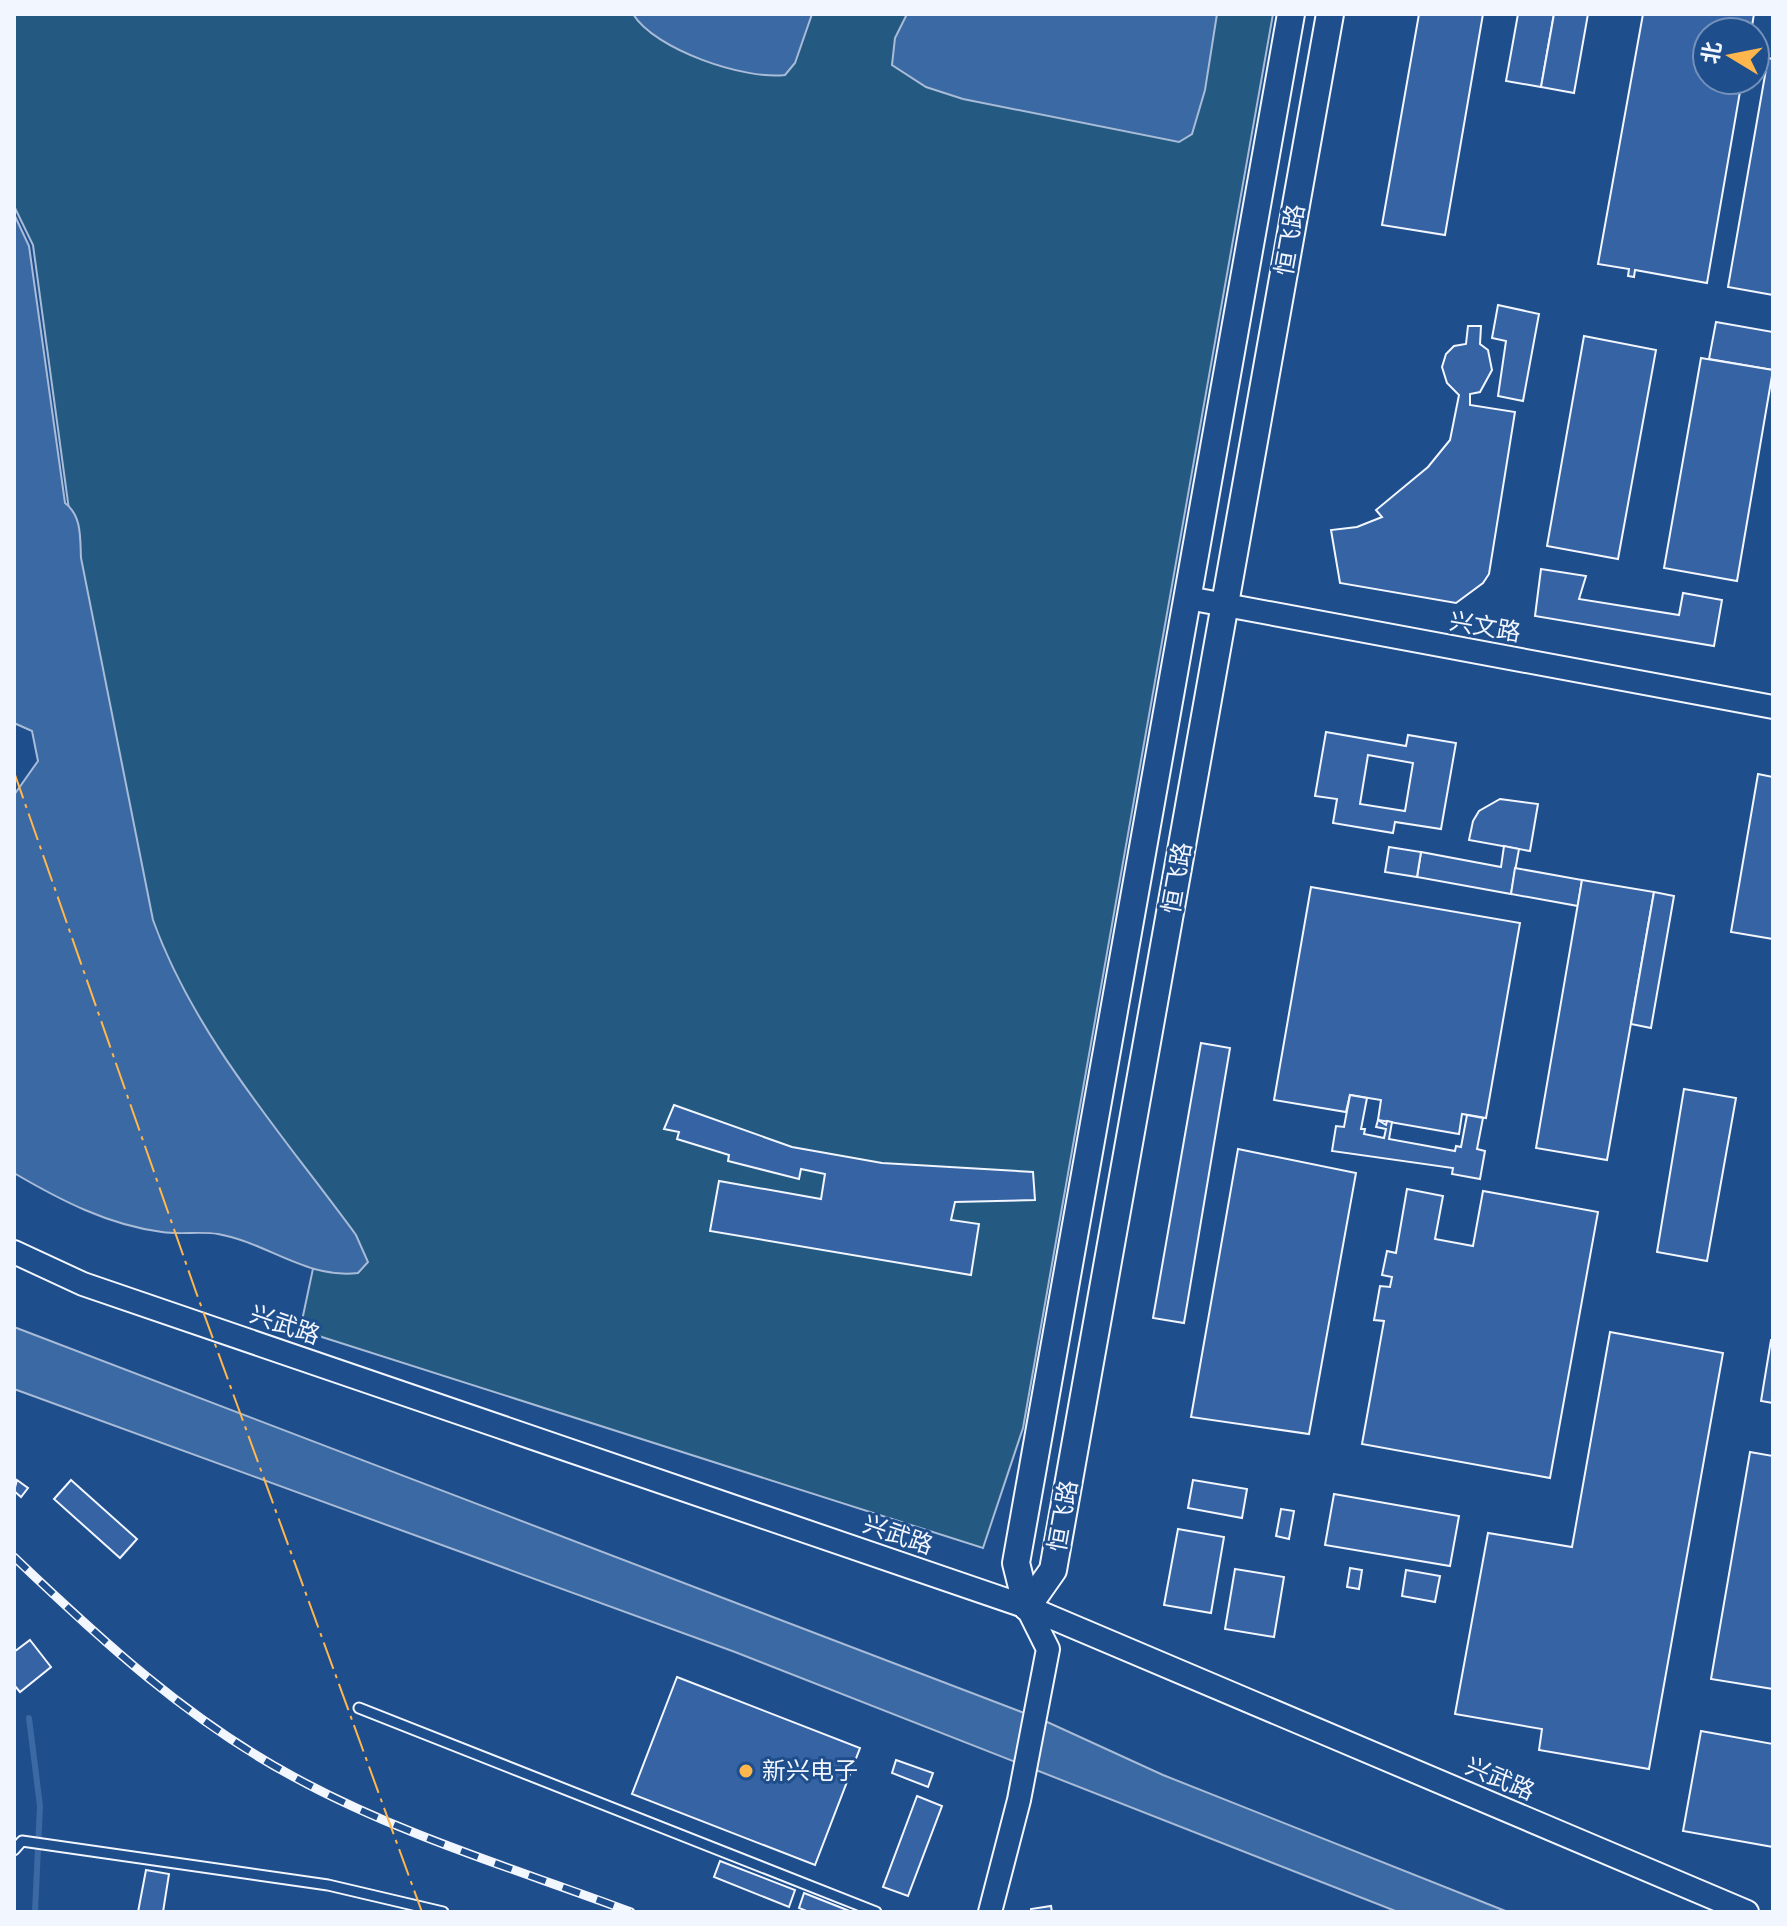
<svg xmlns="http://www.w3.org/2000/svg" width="1787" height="1926" font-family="'Playfair Display','Noto Sans SC',serif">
<rect width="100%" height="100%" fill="#1f4e8c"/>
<!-- green -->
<path fill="#245a82" stroke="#a8bbd7" stroke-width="2" d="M14 14H1273L1023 1428 983 1548 300 1330 322 1226 184 1041 117 863 33 245 14 206Z"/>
<!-- water -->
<g fill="#3b69a3" stroke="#a8bbd7" stroke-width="2">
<path d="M633 14H812L795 63 785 75C745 80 655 50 633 14Z"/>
<path d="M907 14H1217L1205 90 1192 134 1179 142 963 99 926 87 892 65 895 38Z"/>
<path d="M14 214 29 246 65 503C82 516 80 537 81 558L153 920C195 1037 283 1135 356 1235L368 1262 358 1273C306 1279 268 1243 218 1234 200 1231 180 1235 162 1232 108 1225 60 1200 14 1173V795L38 761 32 731 14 723Z"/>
<path d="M14 1327 1045 1721 1163 1775 1508 1912H1398L735 1652 14 1389Z"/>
</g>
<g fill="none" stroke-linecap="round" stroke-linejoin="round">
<!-- stream -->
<path stroke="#3b69a3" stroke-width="6" d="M29 1718 40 1806 35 1912"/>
</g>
<!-- building -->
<g fill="#3563a3" stroke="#f2f6ff" stroke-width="2" fill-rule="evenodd">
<path d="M1419 14H1483L1445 235 1382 225Z"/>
<path d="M1518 14H1554L1541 87 1506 81Z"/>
<path d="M1554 14H1588L1574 93 1541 87Z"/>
<path d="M1643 14H1754L1751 32H1707V80H1742L1707 283 1635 270 1634 277 1628 276 1629 269 1598 264Z"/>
<path d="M1768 58 1773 59V295L1728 287Z"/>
<path d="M1498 305 1539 314 1523 401 1498 396 1506 341 1492 338Z"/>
<path d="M1716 322 1773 332V370L1709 359Z"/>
<path d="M1468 326H1481L1480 344 1488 350 1492 370 1480 392 1470 394V405L1515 412 1489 574 1483 583 1456 603 1340 583 1331 530 1357 527 1382 517 1376 510 1428 467 1450 440 1459 395 1447 383 1442 367 1446 354 1454 346 1466 344Z"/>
<path d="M1584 336 1656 350 1618 559 1547 546Z"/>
<path d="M1701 358 1773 370 1737 581 1664 568Z"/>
<path d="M1541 569 1586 576 1579 599 1679 615 1683 593 1722 600 1714 646 1535 616Z"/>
<path d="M1326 732 1406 746 1408 735 1456 743 1441 829 1395 822 1393 833 1333 823 1337 799 1315 796ZM1368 755 1413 763 1405 811 1360 804Z"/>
<path d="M1758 774 1773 777V939L1731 932Z"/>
<path d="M1500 799 1538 804 1530 851 1469 840 1473 821 1479 811Z"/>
<path d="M1504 846 1519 849 1511 894 1417 877 1421 852 1501 867Z"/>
<path d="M1389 847 1421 852 1417 877 1385 872Z"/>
<path d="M1515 868 1582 880 1578 906 1511 894Z"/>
<path d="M1582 880 1654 892 1607 1160 1536 1148Z"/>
<path d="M1311 887 1520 923 1486 1118 1462 1114 1459 1134 1378 1120 1381 1100 1350 1095 1346 1112 1274 1100Z"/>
<path d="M1654 892 1674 896 1651 1028 1631 1024Z"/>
<path d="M1201 1043 1230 1048 1184 1323 1153 1318Z"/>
<path d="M1684 1089 1736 1098 1707 1261 1657 1252Z"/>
<path d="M1350 1095 1367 1098 1361 1129H1365L1364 1134 1384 1138 1386 1129 1376 1127 1378 1120 1386 1125 1387 1121 1392 1122 1389 1139 1455 1151 1456 1146 1461 1147 1467 1115 1483 1118 1477 1149 1485 1151 1480 1179 1452 1174 1453 1168 1332 1151 1336 1126 1344 1127Z"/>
<path d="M674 1105 792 1147 882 1163 1033 1172 1035 1200 955 1202 951 1220 979 1224 971 1275 710 1231 719 1181 821 1199 825 1174 801 1169 799 1179 728 1161 729 1155 677 1139 679 1132 664 1129Z"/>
<path d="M1238 1149 1356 1173 1309 1434 1191 1417Z"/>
<path d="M1407 1189 1443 1196 1435 1239 1473 1246 1483 1191 1598 1212 1550 1478 1362 1444 1384 1321 1374 1320 1380 1286 1390 1287 1392 1277 1382 1275 1387 1251 1396 1253Z"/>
<path d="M1610 1332 1723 1353 1649 1769 1539 1750 1542 1729 1455 1714 1488 1533 1572 1547Z"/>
<path d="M1771 1340H1773V1403L1761 1401Z"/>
<path d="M1750 1452 1773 1456V1689L1711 1679Z"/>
<path d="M17 1480 28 1488 21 1497 14 1491Z"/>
<path d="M71 1480 137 1539 120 1558 54 1499Z"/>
<path d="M1193 1480 1247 1489 1242 1518 1188 1508Z"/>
<path d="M1334 1494 1459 1516 1450 1566 1325 1545Z"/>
<path d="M1281 1509 1294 1511 1289 1539 1276 1536Z"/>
<path d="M1178 1529 1224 1537 1211 1613 1164 1605Z"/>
<path d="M1350 1568 1362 1570 1359 1589 1347 1587Z"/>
<path d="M1235 1569 1284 1577 1274 1637 1225 1629Z"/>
<path d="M1406 1570 1440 1576 1435 1602 1402 1596Z"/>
<path d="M30 1640 51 1667 20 1692 14 1685V1652Z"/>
<path d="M677 1677 860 1748 815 1865 632 1794Z"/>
<path d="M1701 1731 1773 1744V1847L1683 1831Z"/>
<path d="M896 1760 933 1773 928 1787 892 1773Z"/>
<path d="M917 1796 942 1806 908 1896 883 1887Z"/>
<path d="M720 1861 795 1890 789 1907 714 1877Z"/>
<path d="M146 1870 169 1874 163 1912H138Z"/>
<path d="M804 1893 852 1912H809L799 1908Z"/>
<path d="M1051 1906 1052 1912H1031V1909Z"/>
</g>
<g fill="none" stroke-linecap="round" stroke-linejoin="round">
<!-- service casing -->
<g stroke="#f2f6ff" stroke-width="13">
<g id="service">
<path d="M359 1708 876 1912"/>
<path d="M14 1850 22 1841 328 1885 443 1912"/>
</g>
</g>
<!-- tertiary casing -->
<g stroke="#f2f6ff" stroke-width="26">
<g id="tertiary">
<path d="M1188 598 1773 707"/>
<path d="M14 1252 83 1284 1027 1607 1747 1912"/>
<path d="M990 1912 1019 1800 1048 1649 1027 1607"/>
</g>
</g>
<!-- secondary casing -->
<g stroke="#f2f6ff" stroke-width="30">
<g id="secondary">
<path d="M1027 1607 1053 1570 1330 14"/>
<path d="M1027 1607 1016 1563 1291 14"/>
</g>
</g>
<!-- service -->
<use href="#service" stroke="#1f4e8c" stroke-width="9"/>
<!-- tertiary -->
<use href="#tertiary" stroke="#1f4e8c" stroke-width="22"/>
<!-- secondary -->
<use href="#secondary" stroke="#1f4e8c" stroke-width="26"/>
<!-- rail casing -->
<g stroke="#f2f6ff" stroke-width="9">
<path id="rail" d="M14 1557C101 1640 188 1720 294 1777 400 1835 519 1870 631 1912"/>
</g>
<!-- rail -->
<use href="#rail" stroke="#1f4e8c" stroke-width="6" stroke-dasharray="18" stroke-linecap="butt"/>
<!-- power -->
<path stroke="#ffb74d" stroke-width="2" stroke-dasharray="28 6 4 6" stroke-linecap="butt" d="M14 772 196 1292 422 1912"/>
</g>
<!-- markers -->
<circle fill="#ffb74d" stroke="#1f4e8c" stroke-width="3" cx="746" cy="1771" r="8"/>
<g text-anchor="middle" stroke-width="6" stroke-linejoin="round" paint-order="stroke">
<!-- street labels -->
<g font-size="24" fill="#f2f6ff" stroke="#1f4e8c">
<text transform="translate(1290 240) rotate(-80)" y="8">恒飞路</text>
<text transform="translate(1485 627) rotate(10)" y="8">兴文路</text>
<text transform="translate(1177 878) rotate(-80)" y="8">恒飞路</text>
<text transform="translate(285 1325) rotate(19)" y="8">兴武路</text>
<text transform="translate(1063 1516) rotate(-80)" y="8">恒飞路</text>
<text transform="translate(898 1535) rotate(19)" y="8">兴武路</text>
<text transform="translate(1500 1779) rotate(23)" y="8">兴武路</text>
</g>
<!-- poi labels -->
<g font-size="24" fill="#f2f6ff" stroke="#1f4e8c" text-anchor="start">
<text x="762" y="1779">新兴电子</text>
</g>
</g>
<!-- border -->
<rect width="1787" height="1926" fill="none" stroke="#f2f6ff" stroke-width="32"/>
<!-- north arrow -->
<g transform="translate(1731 56) rotate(280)"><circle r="38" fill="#1f4e8c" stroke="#7391ba" stroke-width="2"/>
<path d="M0-6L14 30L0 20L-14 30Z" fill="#ffb74d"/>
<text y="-12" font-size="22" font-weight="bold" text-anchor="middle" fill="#f2f6ff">北</text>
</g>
</svg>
